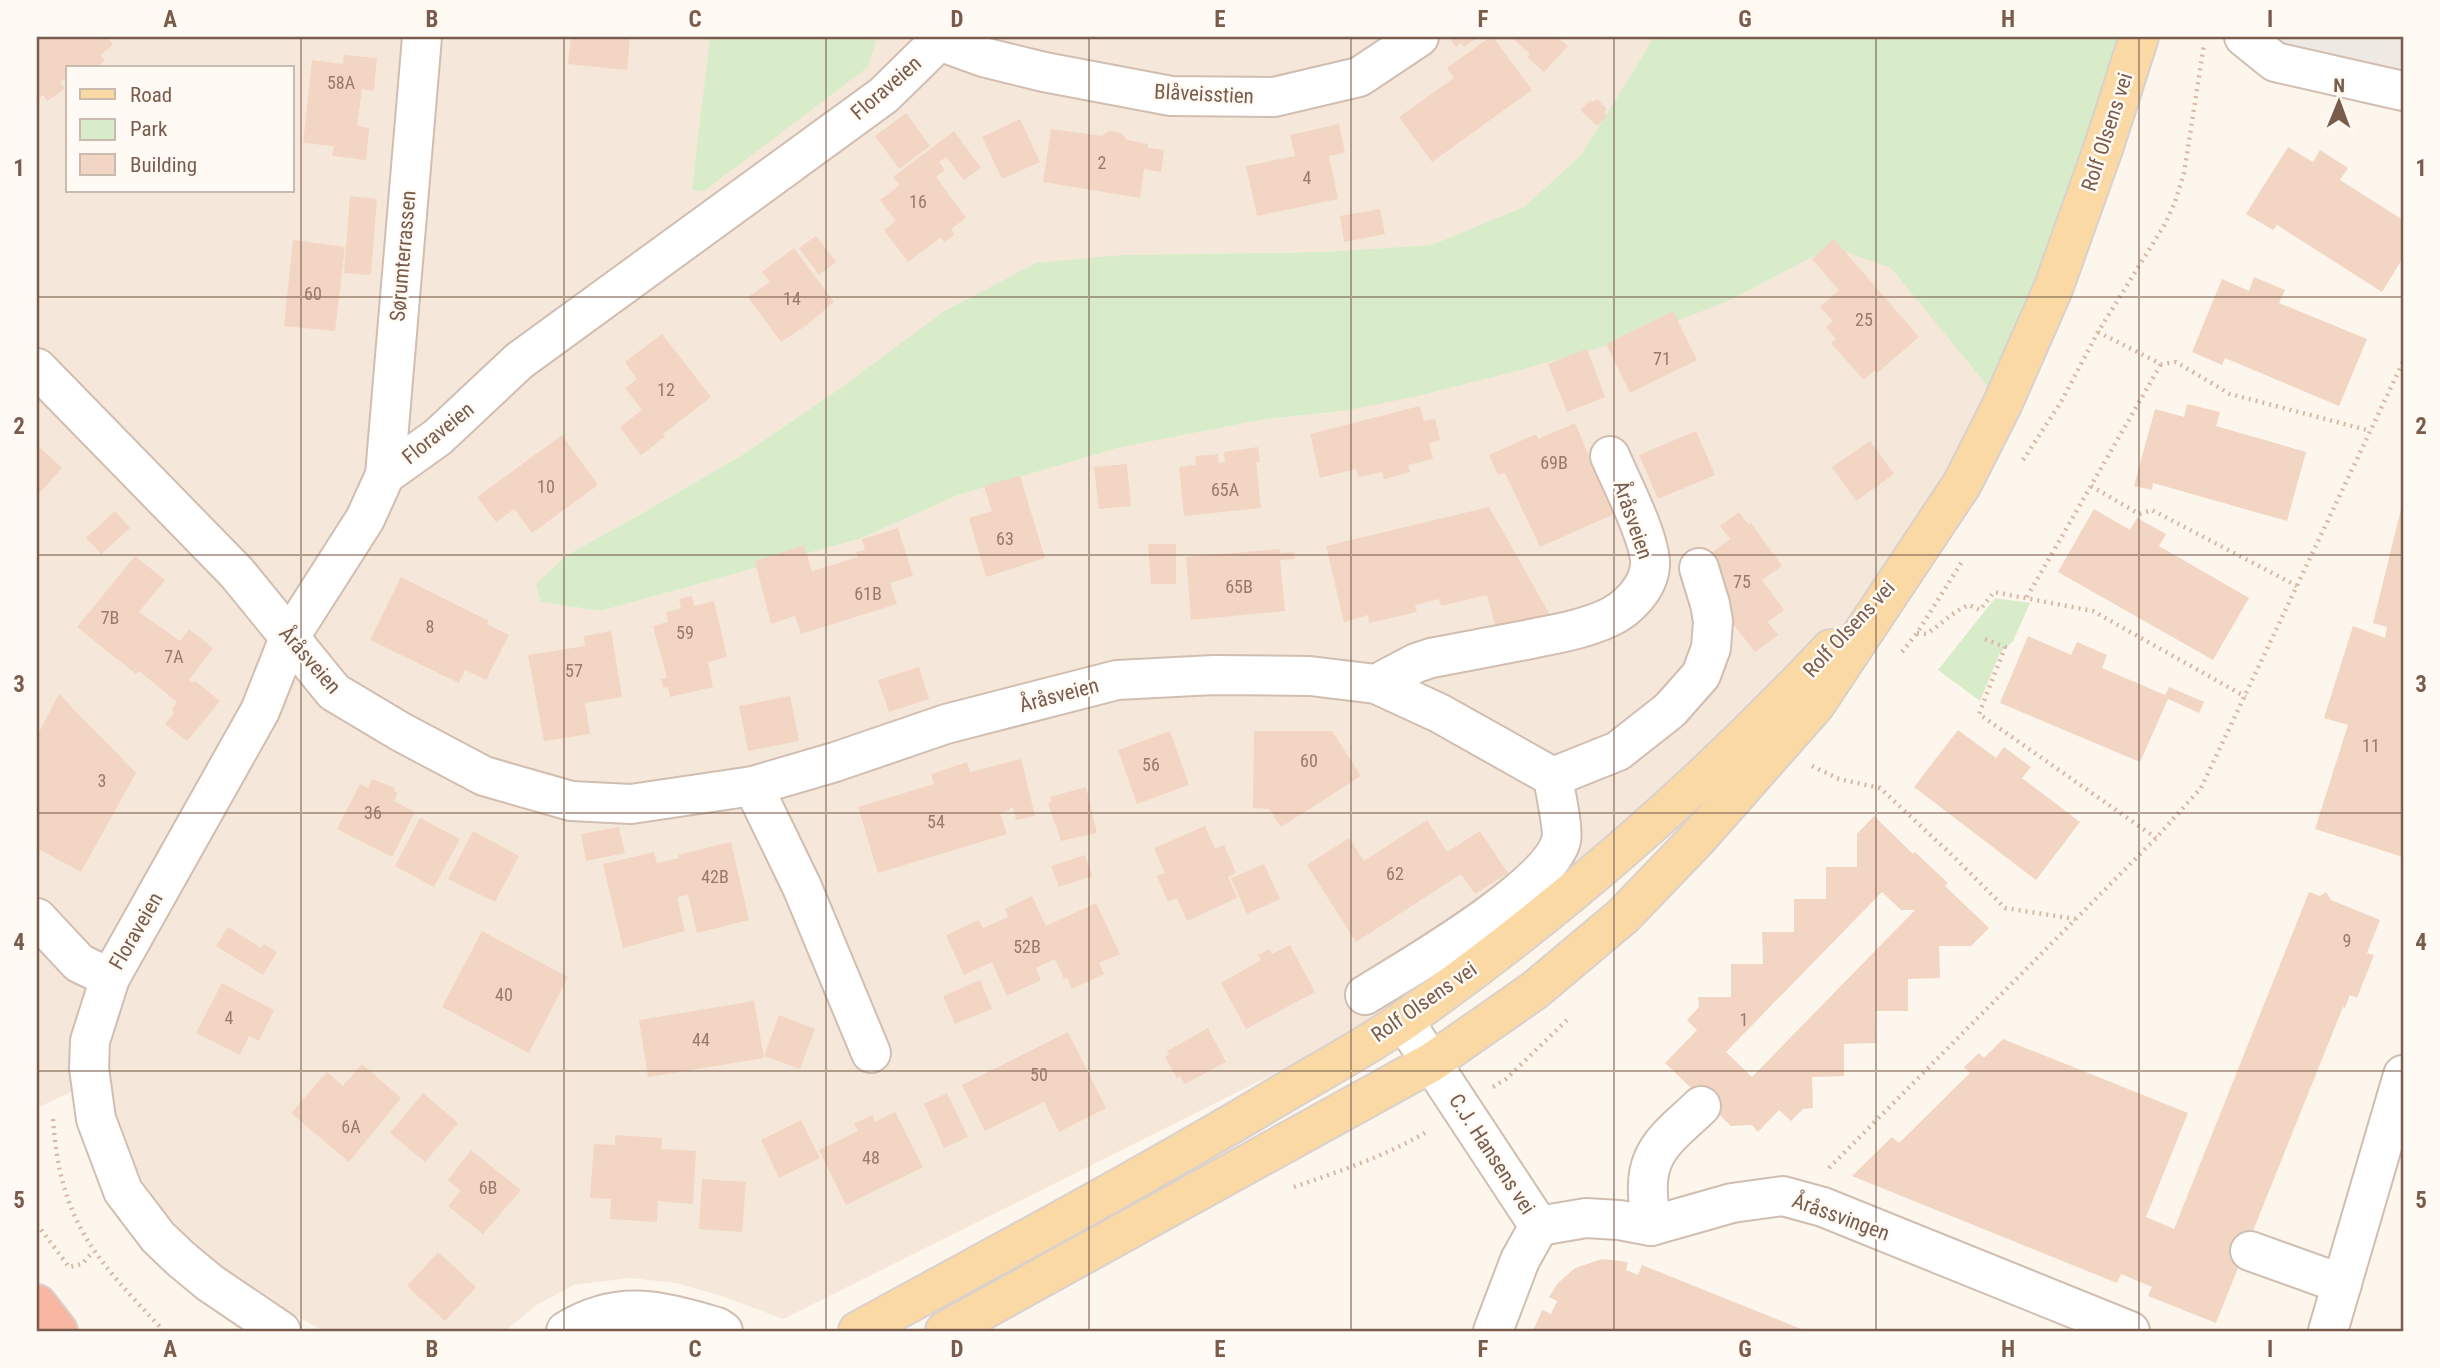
<svg xmlns="http://www.w3.org/2000/svg" width="2440" height="1368" font-family="'Roboto Condensed',sans-serif">
<rect width="100%" height="100%" fill="#fdf6ec"/>
<!-- residential -->
<path fill="#f5e8da" fill-rule="evenodd" d="M37 37H1652L1647 49 1581 155 1524 207 1431 245 1322 252 1122 255 842 387 742 455 648 510 567 555 541 602 601 611 859 539 958 495 1118 448 1265 419 1344 411 1726 302 1832 247 1891 267 1994 394 1881 601 1438 992 783 1319 725 1297 676 1283 630 1278 574 1285 538 1304 505 1331H324L253 1293 196 1245 166 1214 133 1167 116 1120 107 1075 37 1108ZM68 68H292V191H68Z"/>
<!-- industrial -->
<path fill="#efe9e4" d="M2269 37H2403V84Z"/>
<!-- green -->
<g fill="#d8ecc9">
<path d="M710 37H877L868 67 704 191 692 190Z"/>
<path d="M1652 37H2119L2100 96 2091 144 2077 192 2037 275 1994 394 1891 268 1832 247 1726 302 1627 340 1516 371 1418 396 1344 411 1265 419 1118 448 958 495 859 539 601 611 541 602 536 584 567 555 648 510 742 455 842 387 943 312 1036 263 1122 255 1322 252 1431 245 1524 207 1581 155 1647 49Z"/>
<path d="M1995 598 2030 603 2013 641 2000 653 1980 701 1938 670Z"/>
</g>
<!-- building -->
<g fill="#f3d5c3" fill-rule="evenodd">
<path d="M37 37H107L113 45 100 55 105 61 94 68H68V77L60 82 65 89 47 101 43 95 37 99Z"/>
<path d="M571 37H630L627 70 568 64Z"/>
<path d="M1449 37H1478L1464 47 1461 43 1456 47Z"/>
<path d="M1490 37H1493L1532 90 1432 162 1399 117 1454 78 1447 68Z"/>
<path d="M1511 37H1557L1568 46 1544 72 1527 57 1530 54Z"/>
<path d="M344 55 377 58 374 91 362 89 357 126 369 128 366 160 332 156 334 146 303 143 312 60 343 64Z"/>
<path d="M1597 99 1607 109 1604 113 1607 116 1597 126 1580 110 1590 100 1593 102Z"/>
<path d="M906 113 930 146 899 169 875 136Z"/>
<path d="M1020 119 1040 162 1002 179 982 137Z"/>
<path d="M1339 124 1345 153 1329 156 1338 199 1257 216 1246 166 1295 156 1290 135Z"/>
<path d="M1051 129 1102 136 1109 131 1121 133 1127 140 1148 144V148L1164 150 1161 172 1144 169 1140 198 1043 182Z"/>
<path d="M954 131 981 168 964 180 946 157 939 162 945 170 936 177 966 218 951 229 954 235 944 242 941 237 908 262 884 230 896 221 880 200 900 185 893 177Z"/>
<path d="M2288 147 2313 162 2320 150 2348 168 2340 180 2403 220V258L2382 292 2277 225 2273 230 2246 214Z"/>
<path d="M350 196 377 199 371 275 344 273Z"/>
<path d="M1380 209 1385 234 1344 242 1340 216Z"/>
<path d="M816 236 836 262 819 275 799 248Z"/>
<path d="M1834 239 1919 337 1877 373 1875 370 1864 380 1831 343 1836 339 1826 327 1833 321 1820 307 1839 290 1812 259Z"/>
<path d="M293 240 345 247 335 331 284 326Z"/>
<path d="M794 248 834 302 807 325 781 342 748 297 770 282 762 272Z"/>
<path d="M2254 277 2285 290 2279 303 2367 339 2339 406 2225 358 2222 365 2192 352 2222 279 2249 291Z"/>
<path d="M1673 311 1697 360 1630 393 1606 344Z"/>
<path d="M662 334 711 397 663 434 665 437 641 455 620 427 642 410 625 388 637 379 625 362Z"/>
<path d="M1587 349 1605 397 1567 412 1548 364Z"/>
<path d="M2187 404 2220 412 2216 426 2306 452 2287 521 2153 483 2152 490 2134 486 2155 409 2184 417Z"/>
<path d="M1420 406 1424 421 1435 419 1440 440 1429 443 1433 459 1408 465 1410 472 1384 479 1382 472 1358 477 1356 469 1320 478 1310 434Z"/>
<path d="M1575 423 1614 514 1540 547 1505 473 1498 475 1489 455 1536 434 1538 439Z"/>
<path d="M1696 431 1715 475 1658 499 1639 455Z"/>
<path d="M562 435 598 485 532 533 514 509 496 522 477 497Z"/>
<path d="M1870 441 1894 474 1856 501 1832 467Z"/>
<path d="M37 445 62 468 37 496Z"/>
<path d="M1258 447 1260 462H1256L1261 508 1184 516 1179 467 1196 465 1195 456 1218 454 1219 463 1225 462 1224 452Z"/>
<path d="M1127 464 1131 506 1099 509 1094 467Z"/>
<path d="M1020 476 1045 558 986 577 969 518 992 511 984 486Z"/>
<path d="M2402 505H2403V857L2315 829 2348 725 2324 718 2353 626 2385 638 2387 627 2373 623Z"/>
<path d="M1489 507 1553 620 1496 630 1487 595 1441 606 1439 599 1415 605 1417 612 1369 623 1368 615 1344 622 1326 546Z"/>
<path d="M2094 509 2130 530 2137 518 2166 534 2159 546 2249 598 2213 660 2058 572Z"/>
<path d="M115 511 130 528 101 554 86 538Z"/>
<path d="M1739 512 1749 525 1751 523 1782 566 1762 580 1784 610 1768 622 1778 635 1755 652 1719 606 1730 599 1703 559 1730 539 1720 526Z"/>
<path d="M898 528 913 576 890 583 897 604 801 634 795 616 771 624 755 561 804 545 812 571 858 557 856 552 865 550 862 539Z"/>
<path d="M1148 544H1176V584H1151Z"/>
<path d="M1280 549V553L1294 552 1295 559 1280 560 1285 611 1191 620 1186 557Z"/>
<path d="M135 556 165 580 139 612 180 641 189 629 213 648 189 680 193 683 195 681 220 701 187 741 165 724 174 713 172 710 177 702 139 671 136 674 77 627Z"/>
<path d="M401 577 489 621 487 624 509 635 486 680 465 670 459 683 370 640Z"/>
<path d="M692 596 694 606 714 601 727 657 708 662 713 687 670 697 668 687 663 688 661 679 667 678 653 626 668 622 666 612 681 609 679 599Z"/>
<path d="M611 631 622 697 585 703 590 734 544 741 528 655 585 646 584 636Z"/>
<path d="M2028 636 2071 655 2077 642 2107 655 2102 668 2165 695 2169 687 2204 702 2199 713 2168 699 2140 762 2000 703Z"/>
<path d="M919 667 929 699 889 712 878 680Z"/>
<path d="M59 694 136 773 81 872 37 848V736Z"/>
<path d="M790 696 799 741 748 751 739 706Z"/>
<path d="M1958 730 1996 758 2004 747 2031 767 2022 778 2080 822 2036 880 1914 787Z"/>
<path d="M1170 731 1189 785 1137 804 1118 750Z"/>
<path d="M1254 731H1332L1361 776 1281 827 1269 809 1253 808Z"/>
<path d="M1021 759 1035 816 1016 820 1013 807 1010 808V810L1000 813 1007 834 878 873 858 807 934 784 931 774 967 762 970 772Z"/>
<path d="M372 779 395 788 394 791 398 793 394 801 415 812 392 857 337 829 360 784 368 788Z"/>
<path d="M1086 787 1097 833 1061 841 1048 803 1051 802 1050 797Z"/>
<path d="M1874 816 1913 854 1915 852 1948 883 1945 886 1989 928 1971 946H1939L1940 978 1908 979V1011H1875L1876 1043 1844 1044V1076L1812 1077 1813 1108 1803 1109 1791 1121 1779 1110 1758 1132 1752 1125 1731 1126 1665 1063 1697 1030 1687 1020 1699 1007 1698 997H1731V964H1763L1762 932H1794V899H1826V867H1857V834ZM1882 892 1901 910H1915L1752 1077 1726 1052Z"/>
<path d="M420 818 460 839 434 887 395 866Z"/>
<path d="M1427 820 1447 852 1480 831 1508 873 1475 894 1461 874 1356 942 1307 865 1349 838 1364 861Z"/>
<path d="M1205 826 1215 849 1224 845 1236 873 1228 877 1237 898 1187 921 1177 898 1168 902 1157 876 1165 873 1154 848Z"/>
<path d="M619 827 625 853 586 861 581 834Z"/>
<path d="M473 831 519 856 495 902 448 879Z"/>
<path d="M731 842 749 920 697 933 688 895 677 897 685 931 623 948 603 864 654 852 657 863 679 858 678 855Z"/>
<path d="M1085 855 1092 876 1059 887 1051 866Z"/>
<path d="M1264 864 1280 899 1247 914 1231 878Z"/>
<path d="M2309 892 2320 896 2326 892 2331 900 2380 920 2367 953 2374 955 2357 998 2350 995 2345 1008 2343 1007 2216 1323 2148 1296 2152 1287 2121 1274 2117 1283 1852 1176 1892 1137 1899 1143 1970 1073 1964 1067 1979 1053 1984 1058 2003 1039 2188 1113 2146 1217 2174 1229Z"/>
<path d="M1032 896 1046 926 1096 903 1120 954 1099 963 1104 974 1072 989 1067 978 1064 979 1055 959 1036 968 1041 980 1007 996 992 962 964 975 946 935 979 920 983 928 1008 917 1005 909Z"/>
<path d="M228 927 261 948 264 944 277 952 263 975 216 946Z"/>
<path d="M482 931 568 977 529 1053 442 1007Z"/>
<path d="M1290 945 1315 992 1246 1029 1221 983 1261 960 1258 955 1269 949 1272 954Z"/>
<path d="M980 980 992 1009 955 1024 943 996Z"/>
<path d="M222 983 274 1010 259 1041 249 1036 240 1055 196 1033Z"/>
<path d="M754 1001 764 1058 648 1077 639 1020Z"/>
<path d="M779 1015 815 1029 800 1069 764 1056Z"/>
<path d="M1208 1028 1226 1062 1185 1084 1180 1076 1177 1078 1165 1057 1169 1054 1167 1051Z"/>
<path d="M1068 1032 1106 1108 1059 1132 1044 1102 985 1131 962 1085Z"/>
<path d="M362 1064 401 1098 349 1162 291 1113 327 1072 343 1086Z"/>
<path d="M423 1093 458 1123 425 1162 390 1133Z"/>
<path d="M947 1093 968 1137 944 1148 924 1104Z"/>
<path d="M895 1112 923 1167 846 1205 819 1150 858 1131 854 1124 872 1115 875 1122Z"/>
<path d="M801 1120 820 1158 779 1178 761 1140Z"/>
<path d="M615 1135 662 1138 661 1149 696 1151 693 1204 658 1201 657 1222 610 1219 611 1199 590 1198 594 1144 615 1145Z"/>
<path d="M471 1150 521 1190 483 1234 448 1206 461 1191 448 1180Z"/>
<path d="M702 1179 746 1182 742 1232 699 1229Z"/>
<path d="M438 1252 476 1287 445 1321 407 1286Z"/>
<path d="M1602 1259 1628 1262 1626 1270 1638 1275 1642 1265 1806 1331H1533L1542 1310 1551 1314 1557 1301 1549 1297 1558 1283 1575 1268Z"/>
</g>
<g fill="none" stroke-linecap="round" stroke-linejoin="round">
<!-- minor casing -->
<g stroke="#d1beb0" stroke-width="42">
<g id="minor">
<path d="M2244 37 2275 62 2403 91"/>
<path d="M939 41 983 57 1044 72 1171 96 1274 97 1359 77 1419 37"/>
<path d="M37 368 237 573 334 692 401 732 484 776 571 801 631 804 753 786 835 762 946 724 1117 680 1214 675 1310 676 1376 684 1439 713 1553 777"/>
<path d="M385 475 422 37"/>
<path d="M1376 684 1416 663 1431 658C1463 652 1494 646 1526 640 1554 634 1582 630 1608 618 1628 609 1648 588 1650 566 1652 541 1621 482 1610 456"/>
<path d="M1553 777 1618 751 1670 710 1701 675 1711 648 1713 621 1710 604 1699 568"/>
<path d="M753 786 802 887 871 1053"/>
<path d="M37 918 79 963 110 978"/>
<path d="M1365 995C1409 968 1548 888 1561 841 1564 831 1555 790 1553 777"/>
<path d="M1404 1021 1539 1226"/>
<path d="M1539 1226 1586 1218 1619 1220 1651 1226 1732 1203 1783 1196 1823 1207 2130 1331"/>
<path d="M1651 1226C1649 1205 1644 1180 1653 1160 1661 1139 1685 1122 1701 1106"/>
<path d="M2250 1251 2342 1284"/>
<path d="M281 1331 210 1283 181 1259 158 1237 123 1191 96 1119 89 1068 90 1041 110 978 260 711 289 638 365 519 385 475 438 437 519 361 884 95 939 41 940 37"/>
<path d="M566 1331C620 1298 660 1311 717 1327L723 1331"/>
<path d="M1493 1331 1520 1260 1539 1226"/>
<path d="M2328 1331 2403 1075"/>
</g>
</g>
<!-- major casing -->
<g stroke="#dad1cd" stroke-width="42">
<g id="major">
<path d="M858 1331C997 1255 1136 1181 1272 1100 1316 1073 1364 1049 1406 1019 1559 911 1702 786 1831 649"/>
<path d="M945 1331 1432 1062 1535 990 1623 916 1696 840 1815 705 1962 484 2002 405 2053 289 2104 146 2139 37"/>
</g>
</g>
<!-- highway casing -->
<g stroke="#dad1cd" stroke-width="42">
<path id="highway" d="M37 1304 58 1331"/>
</g>
<!-- path -->
<g stroke="#d9b8a5" stroke-width="4.5" stroke-dasharray="2 5" stroke-linecap="butt">
<path d="M2098 332 2161 364 2176 362 2230 394 2371 431"/>
<path d="M2023 460 2061 402 2098 332 2165 224 2175 202 2184 173 2204 44"/>
<path d="M2091 486 2139 514 2152 510 2297 586"/>
<path d="M2027 597 2161 364"/>
<path d="M1917 633 1926 634C1941 625 1953 611 1969 605L1980 610 1994 592 2093 611 2246 697"/>
<path d="M1985 639 2005 647 1979 714 2156 838"/>
<path d="M1902 652 1917 633 1963 560"/>
<path d="M1812 766 1839 779 1880 788 1955 858 2005 908 2075 919"/>
<path d="M1493 1087 1506 1079 1569 1018"/>
<path d="M53 1119C60 1223 96 1259 164 1331"/>
<path d="M1829 1168 2156 838 2201 788 2403 362"/>
<path d="M1294 1187C1340 1171 1386 1156 1428 1131"/>
<path d="M37 1224 69 1267 82 1264 93 1252"/>
</g>
<!-- minor -->
<use href="#minor" stroke="#fff" stroke-width="38"/>
<!-- major -->
<use href="#major" stroke="#fbd9a5" stroke-width="38"/>
<!-- highway -->
<use href="#highway" stroke="#f7b7a3" stroke-width="38"/>
</g>
<!-- grid -->
<path fill="none" stroke="#7a5c4d" stroke-width="2" stroke-opacity="0.55" d="M301 37V1331M564 37V1331M826 37V1331M1089 37V1331M1351 37V1331M1614 37V1331M1876 37V1331M2139 37V1331M37 297H2403M37 555H2403M37 813H2403M37 1071H2403"/>
<g text-anchor="middle" stroke-width="5" stroke-linejoin="round" paint-order="stroke">
<!-- number labels -->
<g font-size="18" fill="#987a6a">
<text x="341" y="89">58A</text>
<text x="1102" y="169">2</text>
<text x="1307" y="184">4</text>
<text x="918" y="208">16</text>
<text x="313" y="300">60</text>
<text x="792" y="305">14</text>
<text x="1864" y="326">25</text>
<text x="1662" y="365">71</text>
<text x="666" y="396">12</text>
<text x="1554" y="469">69B</text>
<text x="546" y="493">10</text>
<text x="1225" y="496">65A</text>
<text x="1005" y="545">63</text>
<text x="1742" y="588">75</text>
<text x="1239" y="593">65B</text>
<text x="868" y="600">61B</text>
<text x="110" y="624">7B</text>
<text x="430" y="633">8</text>
<text x="685" y="639">59</text>
<text x="174" y="663">7A</text>
<text x="574" y="677">57</text>
<text x="2371" y="752">11</text>
<text x="1309" y="767">60</text>
<text x="1151" y="771">56</text>
<text x="102" y="787">3</text>
<text x="373" y="819">36</text>
<text x="936" y="828">54</text>
<text x="1395" y="880">62</text>
<text x="715" y="883">42B</text>
<text x="2347" y="947">9</text>
<text x="1027" y="953">52B</text>
<text x="504" y="1001">40</text>
<text x="229" y="1024">4</text>
<text x="1744" y="1026">1</text>
<text x="701" y="1046">44</text>
<text x="1039" y="1081">50</text>
<text x="351" y="1133">6A</text>
<text x="871" y="1164">48</text>
<text x="488" y="1194">6B</text>
</g>
<!-- street labels -->
<g font-size="21" fill="#7a5c4d" stroke="#fffaf3">
<text transform="translate(886 88) rotate(-41)" y="7">Floraveien</text>
<text transform="translate(1204 94) rotate(3)" y="7">Blåveisstien</text>
<text transform="translate(2107 132) rotate(-72)" y="7">Rolf Olsens vei</text>
<text transform="translate(403 256) rotate(-85)" y="7">Sørumterrassen</text>
<text transform="translate(438 433) rotate(-39)" y="7">Floraveien</text>
<text transform="translate(1633 520) rotate(71)" y="7">Åråsveien</text>
<text transform="translate(1849 629) rotate(-47)" y="7">Rolf Olsens vei</text>
<text transform="translate(310 660) rotate(49)" y="7">Åråsveien</text>
<text transform="translate(1059 695) rotate(-15)" y="7">Åråsveien</text>
<text transform="translate(136 931) rotate(-60)" y="7">Floraveien</text>
<text transform="translate(1424 1002) rotate(-35)" y="7">Rolf Olsens vei</text>
<text transform="translate(1492 1154) rotate(57)" y="7">C.J. Hansens vei</text>
<text transform="translate(1841 1217) rotate(20)" y="7">Åråssvingen</text>
</g>
</g>
<!-- border -->
<rect width="2440" height="1368" fill="none" stroke="#fffaf3" stroke-width="77"/>
<!-- legend -->
<rect x="66" y="66" width="228" height="126" fill="#fffaf3" stroke="#cabbb1" stroke-width="2"/>
<rect x="80" y="89" width="35" height="10" fill="#fbd9a5" stroke="#cabbb1" stroke-width="2"/>
<text x="130" y="102" font-size="21" fill="#7a5c4d">Road</text>
<rect x="80" y="119" width="35" height="21" fill="#d8ecc9" stroke="#cabbb1" stroke-width="2"/>
<text x="130" y="136" font-size="21" fill="#7a5c4d">Park</text>
<rect x="80" y="154" width="35" height="21" fill="#f3d5c3" stroke="#cabbb1" stroke-width="2"/>
<text x="130" y="172" font-size="21" fill="#7a5c4d">Building</text>
<!-- north arrow -->
<g transform="translate(2339 102) rotate(1)" stroke="#fffaf3" stroke-width="5" paint-order="stroke">
<path d="M0-5L12 26L0 18L-12 26Z" fill="#7a5c4d"/>
<text y="-10" font-size="19" font-weight="bold" text-anchor="middle" fill="#7a5c4d">N</text>
</g>
<rect x="38" y="38" width="2364" height="1292" fill="none" stroke="#7a5c4d" stroke-width="2.5"/>
<g font-size="23" text-anchor="middle" font-weight="bold" fill="#7a5c4d">
<text x="170" y="27">A</text>
<text x="432" y="27">B</text>
<text x="695" y="27">C</text>
<text x="957" y="27">D</text>
<text x="1220" y="27">E</text>
<text x="1483" y="27">F</text>
<text x="1745" y="27">G</text>
<text x="2008" y="27">H</text>
<text x="2270" y="27">I</text>
<text x="19" y="176">1</text>
<text x="2421" y="176">1</text>
<text x="19" y="434">2</text>
<text x="2421" y="434">2</text>
<text x="19" y="692">3</text>
<text x="2421" y="692">3</text>
<text x="19" y="950">4</text>
<text x="2421" y="950">4</text>
<text x="19" y="1208">5</text>
<text x="2421" y="1208">5</text>
<text x="170" y="1357">A</text>
<text x="432" y="1357">B</text>
<text x="695" y="1357">C</text>
<text x="957" y="1357">D</text>
<text x="1220" y="1357">E</text>
<text x="1483" y="1357">F</text>
<text x="1745" y="1357">G</text>
<text x="2008" y="1357">H</text>
<text x="2270" y="1357">I</text>
</g>
</svg>
